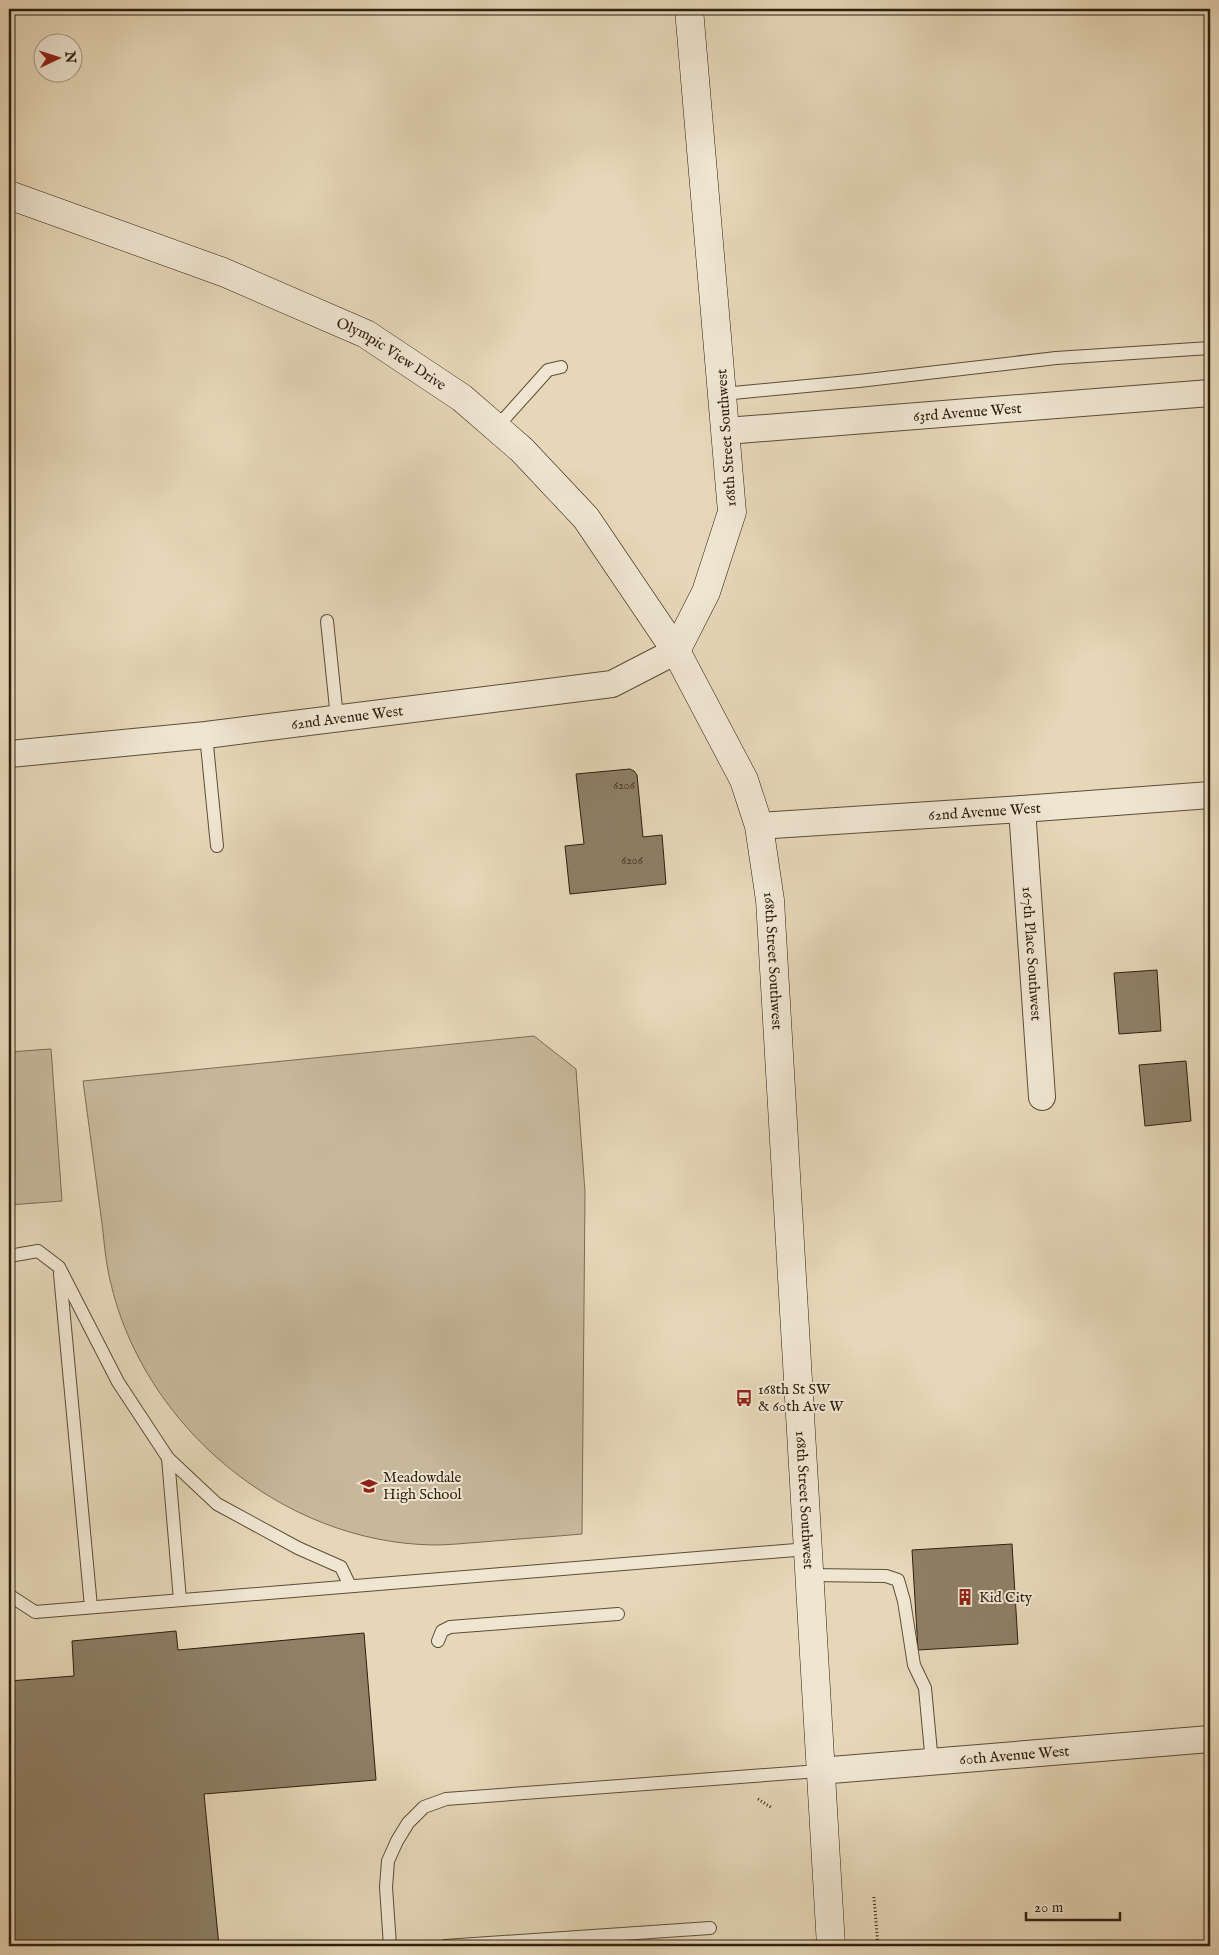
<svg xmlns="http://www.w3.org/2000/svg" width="1219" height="1955" font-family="'IM FELL English',serif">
<rect width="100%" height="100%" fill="#e6d7b8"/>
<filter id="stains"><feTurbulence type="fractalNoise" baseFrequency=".004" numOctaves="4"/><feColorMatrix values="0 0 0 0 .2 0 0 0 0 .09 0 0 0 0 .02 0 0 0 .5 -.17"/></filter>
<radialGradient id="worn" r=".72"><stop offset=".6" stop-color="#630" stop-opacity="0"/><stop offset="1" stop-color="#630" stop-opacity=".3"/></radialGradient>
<!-- green -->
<g fill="#c7b89b" stroke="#7a6c54">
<path d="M534 1036 576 1069 585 1192 582 1534C549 1537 516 1539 482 1542 466 1543 450 1545 434 1545 283 1543 143 1427 110 1280 105 1259 104 1237 101 1216 95 1171 89 1126 83 1081Z"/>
<path d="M51 1049 62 1201 9 1205V1052Z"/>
</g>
<!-- building -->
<g fill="#8e7f66" stroke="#2e1f0e">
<path d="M630 769 634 771 637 775 643 837 662 835 666 884 570 894 565 846 584 844 576 774Z"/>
<path d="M1157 970 1161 1031 1119 1034 1114 973Z"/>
<path d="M1186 1061 1191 1121 1145 1126 1139 1065Z"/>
<path d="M1012 1544 1018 1644 918 1650 912 1550Z"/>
<path d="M176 1631 178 1650 364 1633 376 1780 204 1794 219 1946H9V1681L74 1676 72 1641Z"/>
</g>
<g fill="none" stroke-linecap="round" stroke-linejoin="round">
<!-- lane casing -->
<g stroke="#5c4d38" stroke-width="14">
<g id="lane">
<path d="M723 394 859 381 1056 358 1210 348"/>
<path d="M496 428 548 370 561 367"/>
<path d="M327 621 337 718"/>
<path d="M206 735 217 846"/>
<path d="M9 1256 38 1251 59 1267 118 1382 168 1458 217 1504 298 1548 341 1567 350 1586"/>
<path d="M60 1274 91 1607"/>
<path d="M168 1458 180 1600"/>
<path d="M810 1575 886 1576 898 1580 904 1601 914 1665 925 1688 932 1763"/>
<path d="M9 1595 35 1612 808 1549"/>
<path d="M438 1641 442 1631 450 1627 618 1614"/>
<path d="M390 1946 386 1887 388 1861 397 1841 408 1823 424 1807 446 1799 819 1771"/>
<path d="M445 1946 710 1928"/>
</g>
</g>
<!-- street casing -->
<g stroke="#5c4d38" stroke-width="28">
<g id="street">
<path id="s1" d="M726 431 1210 393"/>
<path id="s2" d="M10 754 206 735 612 684 676 651"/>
<path id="s3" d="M1022 809 1042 1097"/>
<path id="s4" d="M759 826 1022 809 1210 795"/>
<path id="s5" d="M819 1771 1210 1739"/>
</g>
</g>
<!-- secondary casing -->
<g stroke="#2e1f0e" stroke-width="29">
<g id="secondary">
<path id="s6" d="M9 195 223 272 366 334 462 398 522 450 586 518 676 651 744 780 759 826 770 900 831 1946"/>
<path d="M676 651 706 592 732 512 689 9"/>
</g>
</g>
<!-- path -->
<g stroke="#2e1f0e" stroke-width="3" stroke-dasharray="1 2.5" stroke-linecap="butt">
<path d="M758 1799 772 1808"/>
<path d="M874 1897 878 1946"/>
</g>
<!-- lane -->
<use href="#lane" stroke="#efe5d1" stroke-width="12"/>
<!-- street -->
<use href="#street" stroke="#efe5d1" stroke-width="26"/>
<!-- secondary -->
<use href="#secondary" stroke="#efe5d1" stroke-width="28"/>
</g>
<!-- icons -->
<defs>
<g id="bus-bare" transform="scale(1.35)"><path d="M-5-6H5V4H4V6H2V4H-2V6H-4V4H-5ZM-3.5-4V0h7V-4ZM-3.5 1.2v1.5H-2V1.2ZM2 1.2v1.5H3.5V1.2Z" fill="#8f2418" stroke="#efe5d1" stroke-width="2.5" paint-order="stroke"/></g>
<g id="school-bare" transform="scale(1.35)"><path d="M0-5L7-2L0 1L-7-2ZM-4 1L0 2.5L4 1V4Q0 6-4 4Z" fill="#8f2418" stroke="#efe5d1" stroke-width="2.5" paint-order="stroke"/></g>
<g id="building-bare" transform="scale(1.35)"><path d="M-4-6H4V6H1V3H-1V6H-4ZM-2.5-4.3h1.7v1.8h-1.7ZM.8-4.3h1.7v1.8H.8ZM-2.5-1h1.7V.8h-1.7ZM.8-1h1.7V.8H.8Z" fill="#8f2418" stroke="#efe5d1" stroke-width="2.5" paint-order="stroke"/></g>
</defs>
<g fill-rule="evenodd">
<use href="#bus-bare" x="744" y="1398"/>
<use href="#school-bare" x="369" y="1486"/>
<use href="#building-bare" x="965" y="1597"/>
</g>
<g text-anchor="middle" stroke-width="4" stroke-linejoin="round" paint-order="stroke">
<!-- number labels -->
<g font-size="12" fill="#463724">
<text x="624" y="789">6206</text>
<text x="632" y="864">6206</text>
</g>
<!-- street labels -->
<g font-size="15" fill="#2e1f0e" stroke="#efe5d1">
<text dy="5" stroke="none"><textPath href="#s6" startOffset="415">Olympic View Drive</textPath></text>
<text dy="5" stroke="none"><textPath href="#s1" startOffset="242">63rd Avenue West</textPath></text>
<text transform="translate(726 438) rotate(-94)" y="5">168th Street Southwest</text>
<text dy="5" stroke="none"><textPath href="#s2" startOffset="339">62nd Avenue West</textPath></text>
<text dy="5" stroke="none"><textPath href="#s4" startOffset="226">62nd Avenue West</textPath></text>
<text dy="5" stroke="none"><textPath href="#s3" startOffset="145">167th Place Southwest</textPath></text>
<text dy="5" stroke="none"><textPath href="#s6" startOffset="1162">168th Street Southwest</textPath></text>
<text dy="5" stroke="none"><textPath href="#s6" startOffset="1702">168th Street Southwest</textPath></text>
<text dy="5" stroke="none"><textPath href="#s5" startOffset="196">60th Avenue West</textPath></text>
</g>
<!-- poi labels -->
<g font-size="15" fill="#2e1f0e" stroke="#efe5d1" text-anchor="start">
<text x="758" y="1394">168th St SW<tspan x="758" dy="17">&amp; 60th Ave W</tspan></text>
<text x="383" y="1482">Meadowdale<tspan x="383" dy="17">High School</tspan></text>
<text x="979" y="1602">Kid City</text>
</g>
</g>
<!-- margin -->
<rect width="1219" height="1955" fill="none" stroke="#e6d7b8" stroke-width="30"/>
<rect x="10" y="10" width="1199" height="1935" fill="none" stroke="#2e1f0e" stroke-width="2.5"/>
<rect x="15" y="15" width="1189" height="1925" fill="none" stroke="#2e1f0e"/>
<!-- north arrow -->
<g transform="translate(58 58) rotate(86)"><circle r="24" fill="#efe5d1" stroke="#a29683"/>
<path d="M0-4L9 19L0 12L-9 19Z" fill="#8f2418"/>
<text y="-8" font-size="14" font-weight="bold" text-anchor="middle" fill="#2e1f0e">N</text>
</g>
<!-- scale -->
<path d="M1026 1912v8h94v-8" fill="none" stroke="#2e1f0e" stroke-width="2.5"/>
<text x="1034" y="1912" font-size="15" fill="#2e1f0e" stroke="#efe5d1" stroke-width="4" paint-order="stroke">20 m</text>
<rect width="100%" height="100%" filter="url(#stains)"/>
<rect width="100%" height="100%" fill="url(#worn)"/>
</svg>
